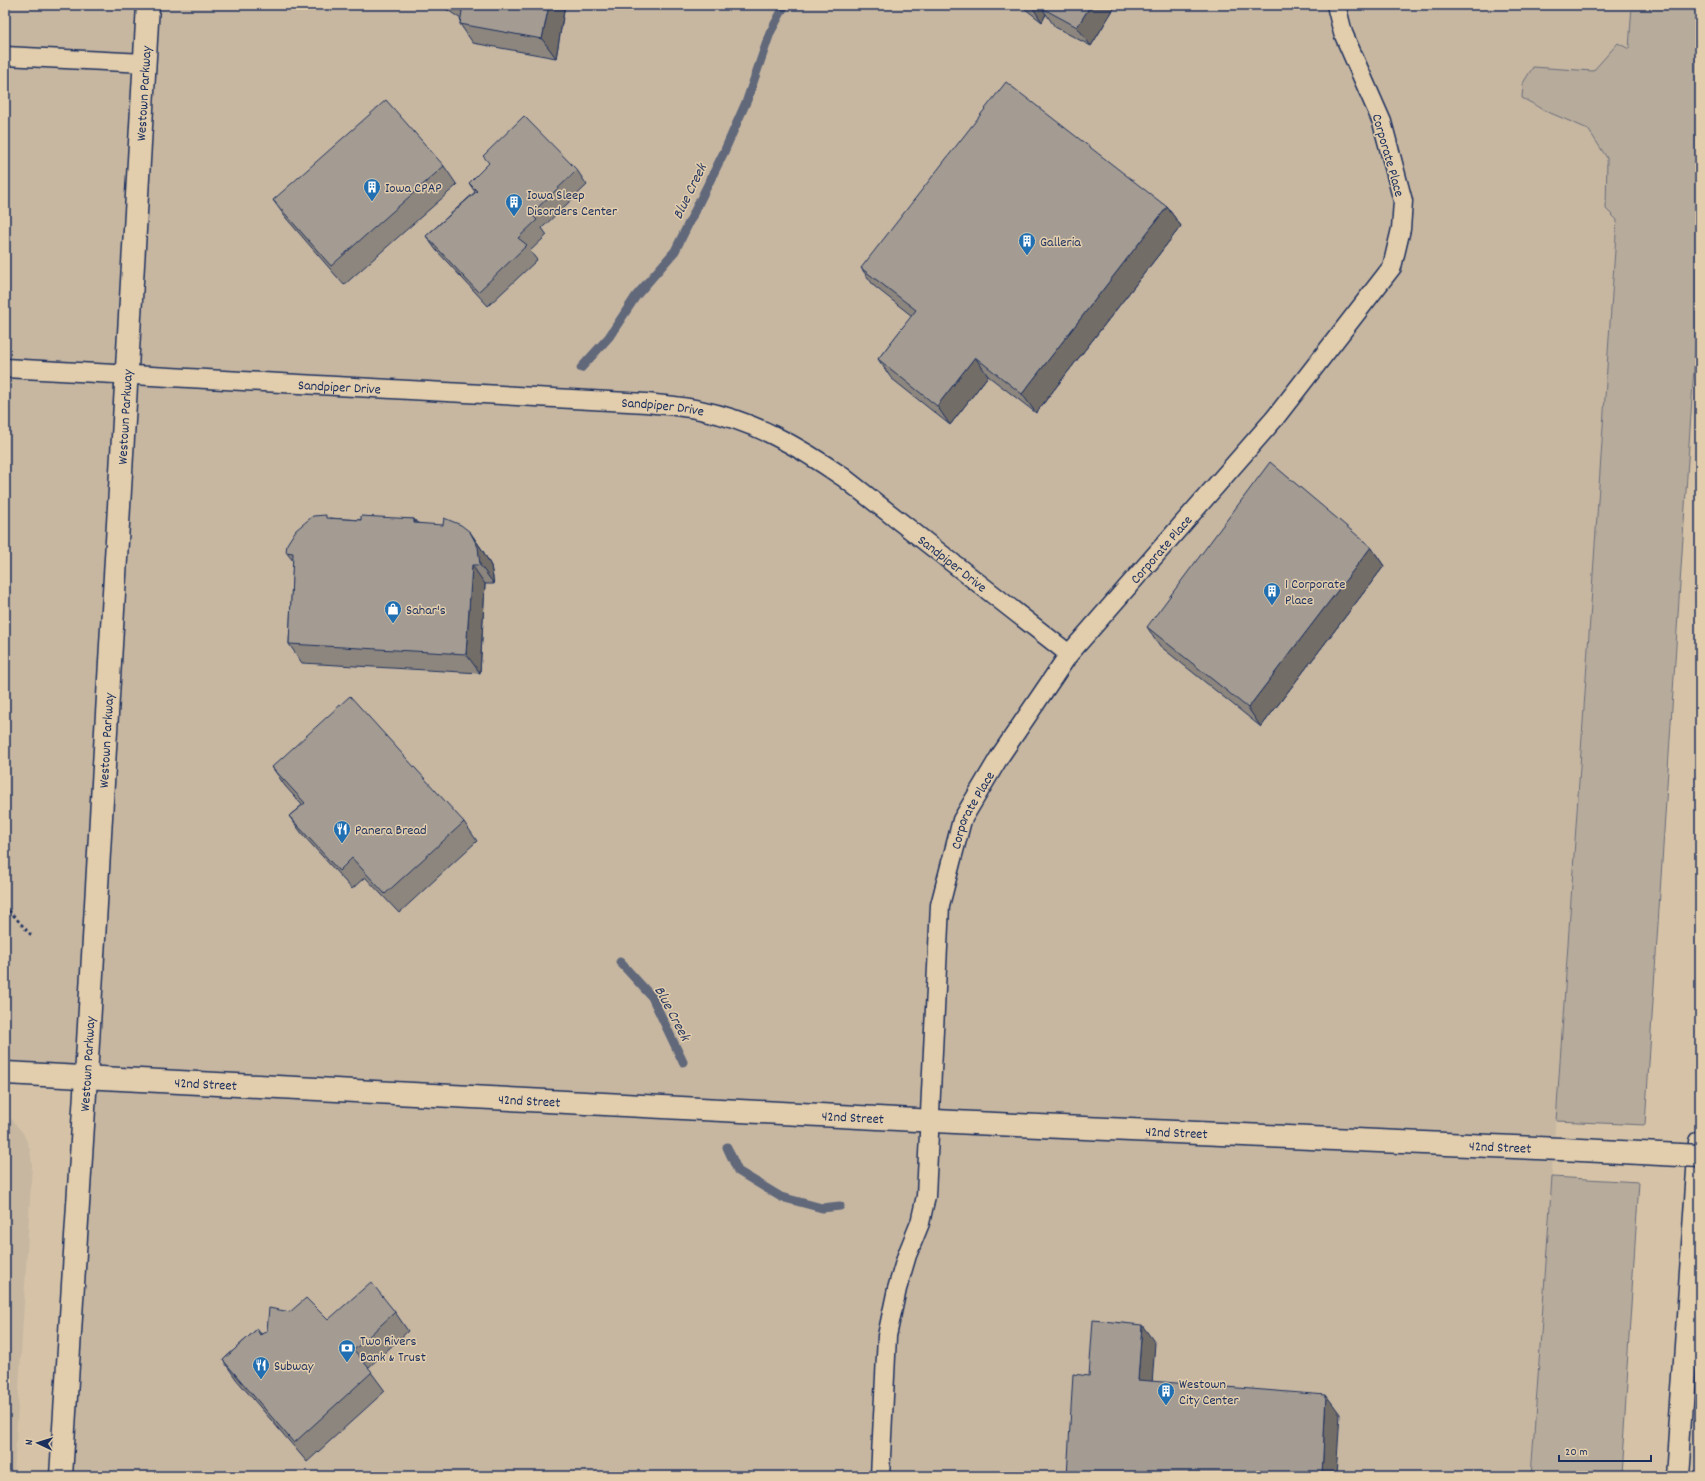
<svg xmlns="http://www.w3.org/2000/svg" width="1705" height="1481" font-family="Dekko,sans-serif">
<rect width="100%" height="100%" fill="#d6c3a7"/>
<filter id="ink" filterUnits="userSpaceOnUse"><feTurbulence type="fractalNoise" baseFrequency=".025" numOctaves="2"/><feDisplacementMap in="SourceGraphic" scale="8" xChannelSelector="R" yChannelSelector="G"/><feConvolveMatrix kernelMatrix="1 2 1 2 8 2 1 2 1" color-interpolation-filters="sRGB"/></filter>
<g filter="url(#ink)">
<!-- built -->
<g fill="#c7b7a1">
<path d="M5 5H1632L1531 1476H61L86 1078 5 1073Z"/>
<path d="M5 1115 12 1120 23 1133 30 1149 32 1165 14 1476H5Z"/>
</g>
<!-- green -->
<g fill="#b7ab9b" stroke="#696d7c">
<path d="M1632 5H1700V275L1645 1125 1556 1121 1617 220 1606 209 1607 158 1588 129 1548 112 1522 98 1523 83 1533 67 1593 71 1618 43 1629 49Z"/>
<path d="M1552 1177 1639 1182 1620 1476H1531Z"/>
</g>
<g fill="none" stroke-linecap="round" stroke-linejoin="round">
<!-- stream -->
<g stroke="#61677a" stroke-width="9">
<path d="M581 368 609 337 636 296 675 251 724 152 747 100 770 33 785 5"/>
<path d="M620 962 652 997 683 1062"/>
<path d="M727 1147 738 1171 781 1197 822 1208 840 1206"/>
</g>
<!-- lane casing -->
<g stroke="#1b2f5e" stroke-width="21">
<g id="lane">
<path d="M5 56 145 63"/>
<path id="s1" d="M5 368 646 403C664 405 682 406 700 410 754 421 798 446 843 477L1069 654"/>
<path id="s2" d="M880 1476 887 1336 897 1289 907 1255 920 1223 926 1196 940 905 962 820 1000 756 1069 654 1275 418 1392 267 1401 229 1403 201 1382 122 1343 33 1336 5"/>
</g>
</g>
<!-- street casing -->
<g stroke="#1b2f5e" stroke-width="25">
<g id="street">
<path id="s3" d="M5 1073 974 1123 1561 1149"/>
</g>
</g>
<!-- secondary casing -->
<g stroke="#1b2f5e" stroke-width="25">
<g id="secondary">
<path id="s4" d="M61 1476 86 1077 148 5"/>
</g>
</g>
<!-- highway casing -->
<g stroke="#1b2f5e" stroke-width="25">
<path id="highway" d="M1677 1476 1700 1142"/>
</g>
<!-- path -->
<path stroke="#1b2f5e" stroke-width="2.5" stroke-dasharray="3 3" stroke-linecap="butt" d="M5 906 31 935"/>
<!-- lane -->
<use href="#lane" stroke="#e2cdac" stroke-width="18"/>
<!-- street -->
<use href="#street" stroke="#e2cdac" stroke-width="22"/>
<!-- secondary -->
<use href="#secondary" stroke="#e2cdac" stroke-width="22"/>
<!-- highway -->
<use href="#highway" stroke="#e2cdac" stroke-width="22"/>
<!-- street-bridge casing -->
<g stroke="#1b2f5e" stroke-width="25" stroke-linecap="butt">
<path id="street-bridge" d="M1561 1149 1700 1156"/>
</g>
<!-- street-bridge -->
<use href="#street-bridge" stroke="#e2cdac" stroke-width="22"/>
</g>
<!-- wall -->
<g fill="#8d867e" stroke="#1b2f5e">
<path d="M440 5H565L556 58 473 43 460 24 461 19Z"/>
<path d="M1020 5H1116L1091 46 1055 27 1046 14 1042 22Z"/>
<path d="M444 166 457 185 344 285 286 218 273 200Z"/>
<path d="M577 170 587 185 542 228 547 235 530 251 537 260 488 306 436 250 426 236 475 192 469 183Z"/>
<path d="M1167 207 1181 226 1036 413 988 376 950 425 891 378 878 359 912 316 874 286 861 268Z"/>
<path d="M329 518 361 520 414 519 417 523 470 532 483 551 491 566 494 584H485L480 673 302 663 289 644 293 561 286 552Z"/>
<path d="M1371 547 1384 566 1261 727 1160 646 1147 627Z"/>
<path d="M272 767 464 822 477 841 399 913 365 877 352 889 303 835 289 816 302 805 285 786Z"/>
<path d="M395 1312 408 1331 368 1368 385 1391 307 1462 236 1379 223 1360 257 1329 261 1334 328 1320Z"/>
</g>
<!-- shaded-wall -->
<g fill="#736d67" stroke="#1b2f5e">
<path d="M549 5H565L556 58 542 39Z"/>
<path d="M1031 5H1044L1042 8 1046 14 1042 22Z"/>
<path d="M1091 5H1116L1091 46 1077 27Z"/>
<path d="M1167 207 1181 226 1036 413 1022 394Z"/>
<path d="M975 357 988 376 950 425 937 406Z"/>
<path d="M414 519 428 538 414 523Z"/>
<path d="M470 532 483 551 491 566 494 584 480 565Z"/>
<path d="M1371 547 1384 566 1261 727 1248 708Z"/>
<path d="M472 565 485 584 480 673 466 654Z"/>
<path d="M1142 1325 1155 1343 1151 1399 1138 1380Z"/>
<path d="M1326 1395 1340 1414 1336 1476H1322Z"/>
</g>
<!-- building -->
<g fill="#a49c93" stroke="#1b2f5e">
<path d="M454 5H549L542 39 460 24 462 11Z"/>
<path d="M1044 5H1091L1077 27 1042 8Z"/>
<path d="M1006 82 1167 207 1022 394 975 357 937 406 878 359 916 310 861 268Z"/>
<path d="M386 100 444 166 331 266 273 200Z"/>
<path d="M524 116 577 170 531 214 537 220 518 238 527 245 478 292 426 236 477 191 469 183 489 163 483 156Z"/>
<path d="M1270 462 1371 547 1248 708 1147 627Z"/>
<path d="M326 515V518L361 520V516L414 519V523L443 525 444 518 461 525 470 532 478 547 480 565H472L466 654 289 644 293 553 286 552 287 544 296 530 313 516Z"/>
<path d="M350 696 464 822 385 894 352 858 339 871 289 816 305 803 272 767Z"/>
<path d="M371 1282 395 1312 354 1350 372 1372 294 1443 223 1360 257 1329 260 1335 267 1331 269 1308 290 1312 306 1298 328 1320Z"/>
<path d="M1093 1320 1142 1325 1138 1380 1326 1395 1322 1476H1067L1073 1374 1089 1376Z"/>
</g>
</g>
<!-- icons -->
<defs>
<g id="building-pin" transform="scale(0.9)"><path d="M0 17L-7.5 6A9.5 9.5 0 1 1 7.5 6Z" fill="#1f6fb2" stroke="#e2cdac"/><path d="M-4-6H4V6H1V3H-1V6H-4ZM-2.5-4.3h1.7v1.8h-1.7ZM.8-4.3h1.7v1.8H.8ZM-2.5-1h1.7V.8h-1.7ZM.8-1h1.7V.8H.8Z" fill="#fff"/></g>
<g id="shop-pin" transform="scale(0.9)"><path d="M0 17L-7.5 6A9.5 9.5 0 1 1 7.5 6Z" fill="#1f6fb2" stroke="#e2cdac"/><path d="M-5-2.5h2.3a2.7 3.5 0 0 1 5.4 0H5L5.5 6h-11ZM-1.5-2.5h3a1.5 2.3 0 0 0-3 0Z" fill="#fff"/></g>
<g id="restaurant-pin" transform="scale(0.9)"><path d="M0 17L-7.5 6A9.5 9.5 0 1 1 7.5 6Z" fill="#1f6fb2" stroke="#e2cdac"/><path d="M-5-6h1v4h1v-4h1v4h1v-4h1v5L-1.5 .5V6h-2V.5L-5-1ZM5-6V6H3V1.5H1.5Q1.5-4 5-6Z" fill="#fff"/></g>
<g id="bank-pin" transform="scale(0.9)"><path d="M0 17L-7.5 6A9.5 9.5 0 1 1 7.5 6Z" fill="#1f6fb2" stroke="#e2cdac"/><path d="M-6-4H6V4H-6ZM0-2.3a2.3 2.3 0 1 0 0 4.6a2.3 2.3 0 1 0 0-4.6Z" fill="#fff"/></g>
</defs>
<g fill-rule="evenodd">
<use href="#building-pin" x="372" y="187"/>
<use href="#building-pin" x="514" y="202"/>
<use href="#building-pin" x="1027" y="241"/>
<use href="#building-pin" x="1272" y="591"/>
<use href="#shop-pin" x="393" y="609"/>
<use href="#restaurant-pin" x="342" y="829"/>
<use href="#bank-pin" x="347" y="1348"/>
<use href="#restaurant-pin" x="261" y="1365"/>
<use href="#building-pin" x="1166" y="1391"/>
</g>
<g text-anchor="middle" stroke-width="3" stroke-linejoin="round" paint-order="stroke">
<!-- street labels -->
<g font-size="14" fill="#1b2f5e" stroke="#e2cdac">
<text dy="5" stroke="none"><textPath href="#s4" startOffset="1385">Westown Parkway</textPath></text>
<text transform="translate(1389 155) rotate(74)" y="5">Corporate Place</text>
<text dy="5" stroke="none"><textPath href="#s1" startOffset="335">Sandpiper Drive</textPath></text>
<text dy="5" stroke="none"><textPath href="#s1" startOffset="659">Sandpiper Drive</textPath></text>
<text dy="5" stroke="none"><textPath href="#s4" startOffset="1061">Westown Parkway</textPath></text>
<text dy="5" stroke="none"><textPath href="#s2" startOffset="1002">Corporate Place</textPath></text>
<text dy="5" stroke="none"><textPath href="#s1" startOffset="995">Sandpiper Drive</textPath></text>
<text dy="5" stroke="none"><textPath href="#s4" startOffset="737">Westown Parkway</textPath></text>
<text dy="5" stroke="none"><textPath href="#s2" startOffset="678">Corporate Place</textPath></text>
<text dy="5" stroke="none"><textPath href="#s4" startOffset="413">Westown Parkway</textPath></text>
<text dy="5" stroke="none"><textPath href="#s3" startOffset="201">42nd Street</textPath></text>
<text dy="5" stroke="none"><textPath href="#s3" startOffset="525">42nd Street</textPath></text>
<text dy="5" stroke="none"><textPath href="#s3" startOffset="849">42nd Street</textPath></text>
<text dy="5" stroke="none"><textPath href="#s3" startOffset="1173">42nd Street</textPath></text>
<text dy="5" stroke="none"><textPath href="#s3" startOffset="1497">42nd Street</textPath></text>
</g>
<!-- poi labels -->
<g font-size="14" fill="#1b2f5e" stroke="#e2cdac" text-anchor="start">
<text x="385" y="192">Iowa CPAP</text>
<text x="527" y="199">Iowa Sleep<tspan x="527" dy="16">Disorders Center</tspan></text>
<text x="1040" y="246">Galleria</text>
<text x="1285" y="588">1 Corporate<tspan x="1285" dy="16">Place</tspan></text>
<text x="406" y="614">Sahar's</text>
<text x="355" y="834">Panera Bread</text>
<text x="360" y="1345">Two Rivers<tspan x="360" dy="16">Bank &amp; Trust</tspan></text>
<text x="274" y="1370">Subway</text>
<text x="1179" y="1388">Westown<tspan x="1179" dy="16">City Center</tspan></text>
</g>
<!-- water labels -->
<g font-size="15" font-style="italic" fill="#2d3d65" stroke="#e2cdac">
<text transform="translate(689 191) rotate(-64)" y="5">Blue Creek</text>
<text transform="translate(673 1013) rotate(62)" y="5">Blue Creek</text>
</g>
</g>
<!-- margin -->
<rect width="1705" height="1481" fill="none" stroke="#e2cdac" stroke-width="20"/>
<rect x="10" y="10" width="1685" height="1461" fill="none" stroke="#1b2f5e" stroke-width="1.5" filter="url(#ink)"/>
<!-- north arrow -->
<g transform="translate(38 1443) rotate(274)" stroke="#e2cdac" stroke-width="3" paint-order="stroke">
<path d="M0-3L7 15L0 10L-7 15Z" fill="#1b2f5e"/>
<text y="-6" font-size="11" font-weight="bold" text-anchor="middle" fill="#1b2f5e">N</text>
</g>
<!-- scale -->
<path d="M1559 1455v6h92v-6" fill="none" stroke="#1b2f5e" stroke-width="2"/>
<text x="1565" y="1455" font-size="12" fill="#1b2f5e" stroke="#e2cdac" stroke-width="3" paint-order="stroke">20 m</text>
</svg>
